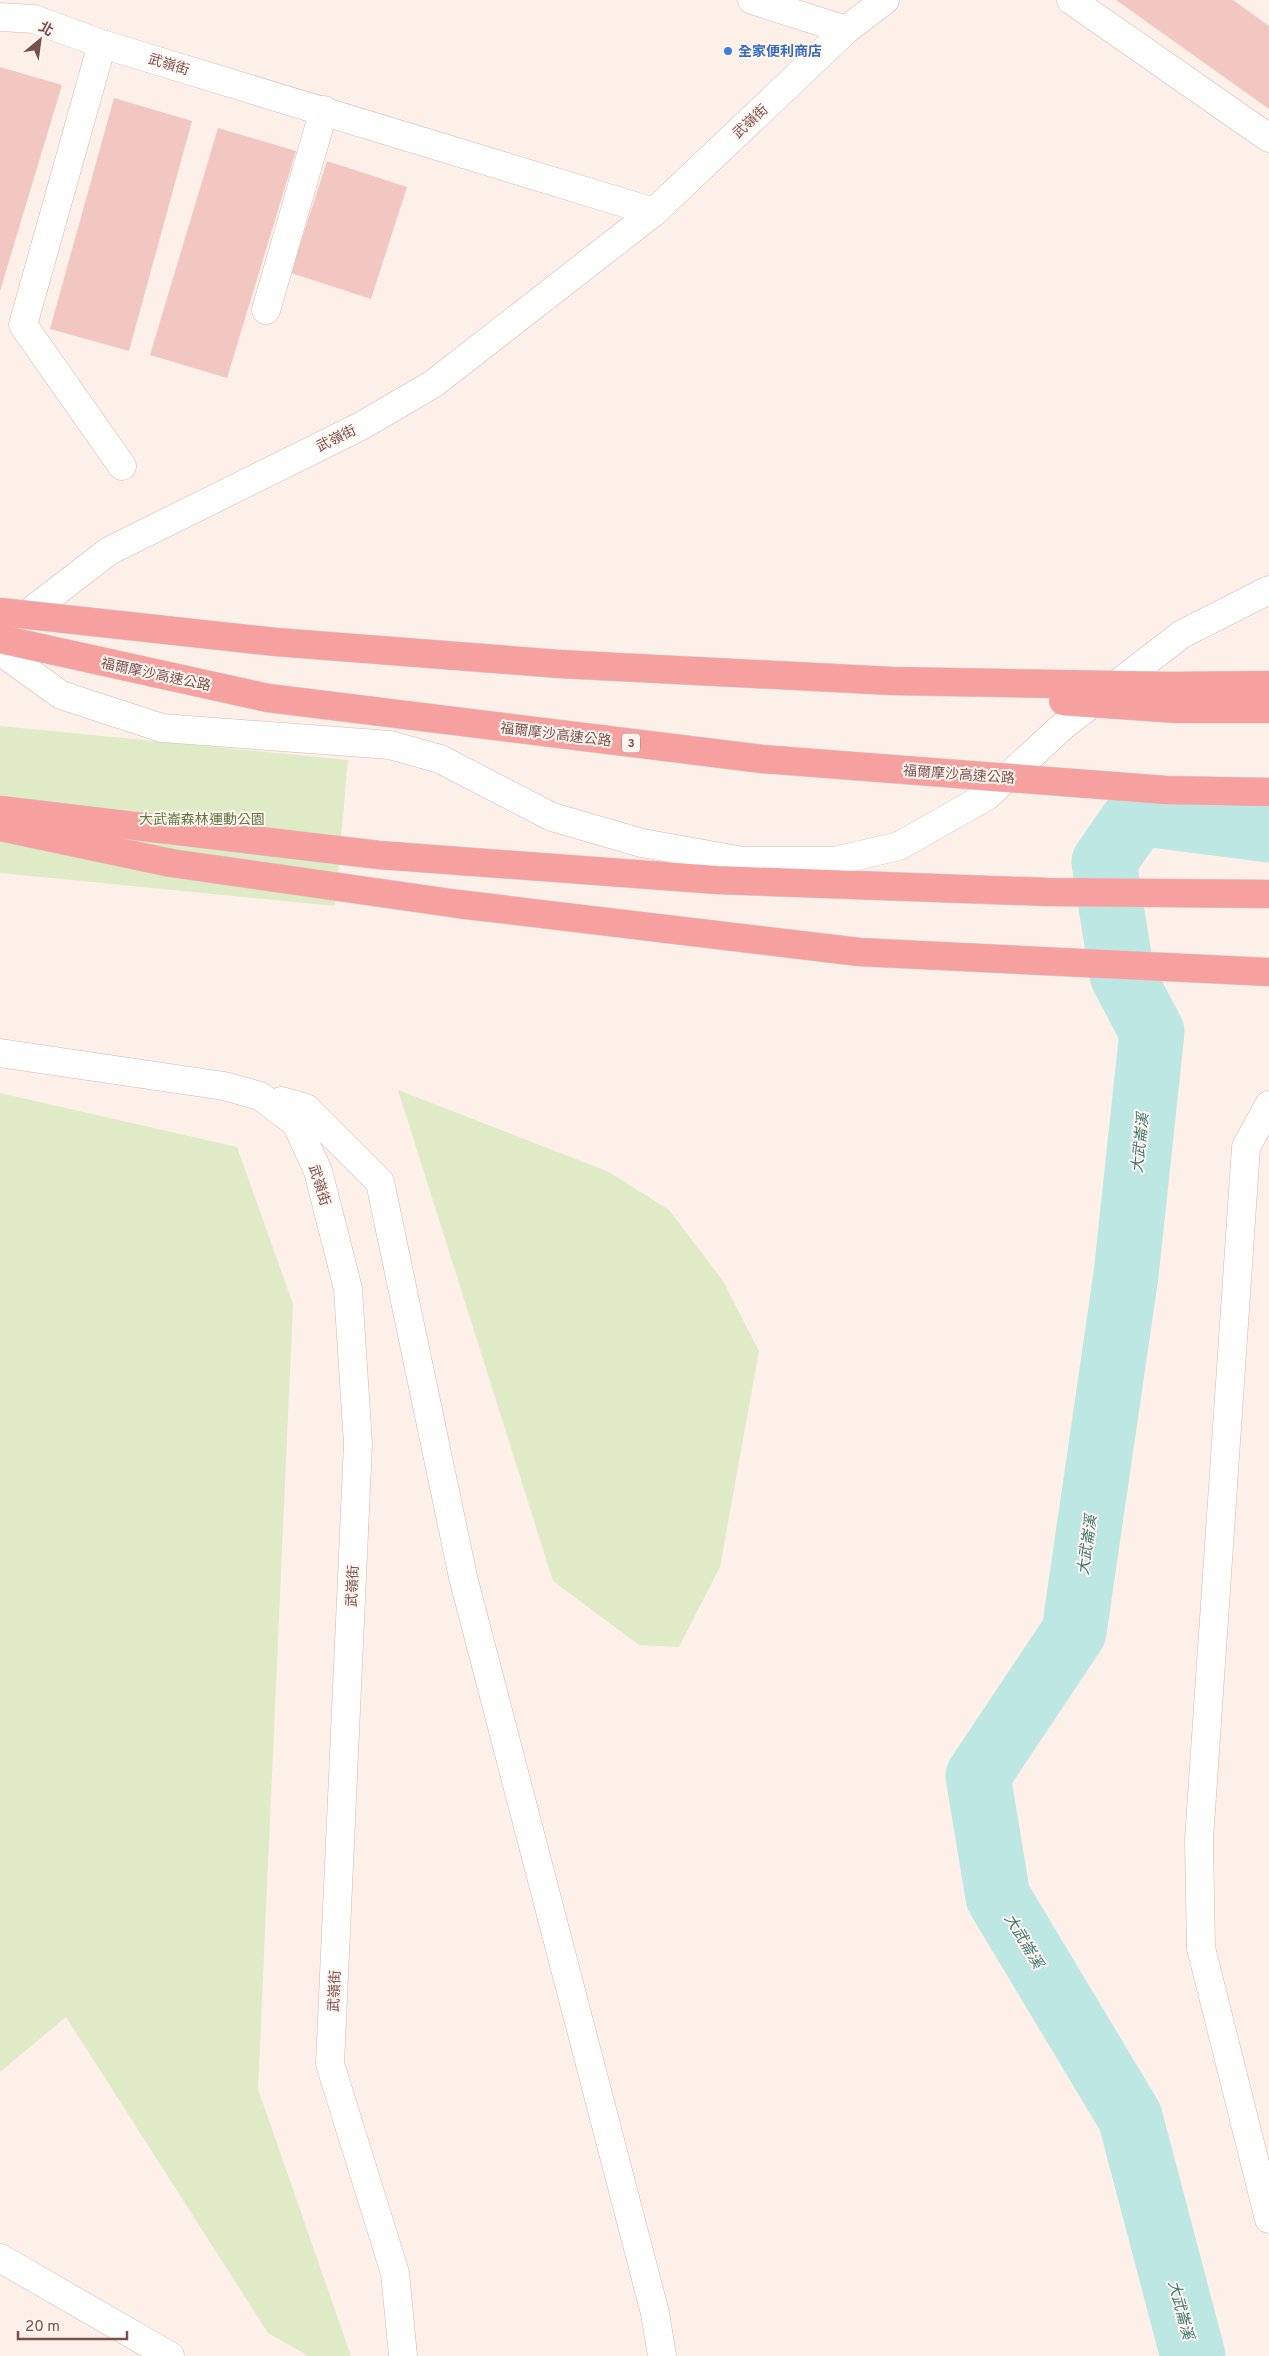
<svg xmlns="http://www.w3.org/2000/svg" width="1269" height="2356" font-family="Overpass,'Noto Sans TC',sans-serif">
<rect width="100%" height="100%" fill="#fdf0e9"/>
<!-- green -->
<g fill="#dfebc7">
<path d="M0 726 348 760 335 906 0 873Z"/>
<path d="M398 1090 609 1172 669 1210 723 1281 759 1351 720 1567 679 1647 639 1645 553 1581Z"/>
<path d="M0 1093 237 1147 293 1304 258 2089 351 2356H308L268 2333 66 2017 0 2072Z"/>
</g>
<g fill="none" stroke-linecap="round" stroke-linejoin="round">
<!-- river -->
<path stroke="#bde7e2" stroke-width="65" d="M1193 2356 1130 2117 998 1897 978 1776 1074 1632 1126 1275 1152 1032 1122 975 1104 862 1138 813 1269 830"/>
</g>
<!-- building -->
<g fill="#f2c7c1">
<path d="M1116 0H1233L1269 26V109Z"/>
<path d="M0 67 62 85 0 291Z"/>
<path d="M114 98 192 121 129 351 50 329Z"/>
<path d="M218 128 296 151 227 378 150 355Z"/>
<path d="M327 161 407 187 371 299 291 273Z"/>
</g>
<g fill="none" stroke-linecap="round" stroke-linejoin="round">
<!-- minor casing -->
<g stroke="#d2b7b1" stroke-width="29">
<g id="minor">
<path d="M752 0 846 30"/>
<path d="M1071 0 1269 138"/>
<path d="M0 17 34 19 102 44 654 212"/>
<path d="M102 44 23 325 122 466"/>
<path d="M266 310 324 110"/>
<path d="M13 625 109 551 361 426 433 384 654 212 846 30 885 0"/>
<path d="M0 651 61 695 162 728 390 745 440 759 552 817 642 843 743 861H835L899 846 987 796 1064 725 1182 634 1269 590"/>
<path d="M0 1053 224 1086 260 1096 296 1123 318 1171 348 1289 358 1444 330 2064 395 2273 403 2356"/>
<path d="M281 1101 306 1108 380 1182 463 1577 655 2313 662 2356"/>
<path d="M1269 1105 1246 1147 1199 1840 1201 1948 1269 2219"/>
<path d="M0 2258 170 2356"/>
</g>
</g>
<!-- highway casing -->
<g stroke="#d9cecd" stroke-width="29">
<g id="highway">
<path d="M0 810 379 855 717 880 1048 892 1269 894"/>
<path d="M0 827 171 863 458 904 859 952 1269 972"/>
</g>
</g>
<!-- minor -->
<use href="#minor" stroke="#fff" stroke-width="28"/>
<!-- highway -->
<use href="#highway" stroke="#f6a1a0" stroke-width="28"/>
<!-- highway-bridge casing -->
<g stroke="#d9cecd" stroke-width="29" stroke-linecap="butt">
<g id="highway-bridge">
<path d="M0 612 276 642 560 664 892 681 1170 686 1269 685"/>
<path d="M0 639 268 698 762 759 1166 790 1269 792"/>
<path d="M1063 701 1177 709H1269"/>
</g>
</g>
<!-- highway-bridge -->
<use href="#highway-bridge" stroke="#f6a1a0" stroke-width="28"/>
</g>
<!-- markers -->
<circle fill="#3f7fe0" stroke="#fff5f0" stroke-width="2" cx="728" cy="51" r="5"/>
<g text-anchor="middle" stroke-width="4" stroke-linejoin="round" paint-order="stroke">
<!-- shield labels -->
<rect fill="#fff5f0" stroke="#a0827d" stroke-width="1" x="622" y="733.5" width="18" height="19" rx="4"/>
<g font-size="12" font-weight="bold" fill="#78504c">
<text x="631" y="747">3</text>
</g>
<!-- shop labels -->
<g font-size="14" font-weight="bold" fill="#366cbe" stroke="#fff5f0" text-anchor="start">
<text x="738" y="56">全家便利商店</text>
</g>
<!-- street labels -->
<g font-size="14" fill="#78504c" stroke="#fff5f0">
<text transform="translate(169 64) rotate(17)" y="5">武嶺街</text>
<text transform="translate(750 121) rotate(-43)" y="5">武嶺街</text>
<text transform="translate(336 438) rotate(-26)" y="5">武嶺街</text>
<text transform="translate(156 674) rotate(12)" y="5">福爾摩沙高速公路</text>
<text transform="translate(556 734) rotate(7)" y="5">福爾摩沙高速公路</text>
<text transform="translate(959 774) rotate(4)" y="5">福爾摩沙高速公路</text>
<text transform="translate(320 1185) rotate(73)" y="5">武嶺街</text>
<text transform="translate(352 1586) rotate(-87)" y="5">武嶺街</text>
<text transform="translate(334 1991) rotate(-87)" y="5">武嶺街</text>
</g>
<!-- park labels -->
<g font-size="14" fill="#5f7841" stroke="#fff5f0">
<text x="202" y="824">大武崙森林運動公園</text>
</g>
<!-- water labels -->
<g font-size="15" font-style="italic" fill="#3c7670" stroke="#fff5f0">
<text transform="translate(1140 1143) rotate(-84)" y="5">大武崙溪</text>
<text transform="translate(1087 1545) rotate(-82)" y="5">大武崙溪</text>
<text transform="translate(1024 1941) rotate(59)" y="5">大武崙溪</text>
<text transform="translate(1181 2310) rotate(75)" y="5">大武崙溪</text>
</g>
</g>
<!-- north arrow -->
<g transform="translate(40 40) rotate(29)" stroke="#fff5f0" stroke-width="4" paint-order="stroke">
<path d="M0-4L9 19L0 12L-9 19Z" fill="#78504c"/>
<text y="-8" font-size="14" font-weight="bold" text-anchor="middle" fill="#78504c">北</text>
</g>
<!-- scale -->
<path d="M18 2331v8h109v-8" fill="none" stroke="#78504c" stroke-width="2.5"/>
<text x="25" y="2331" font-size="15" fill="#78504c" stroke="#fff5f0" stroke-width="4" paint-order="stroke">20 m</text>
</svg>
